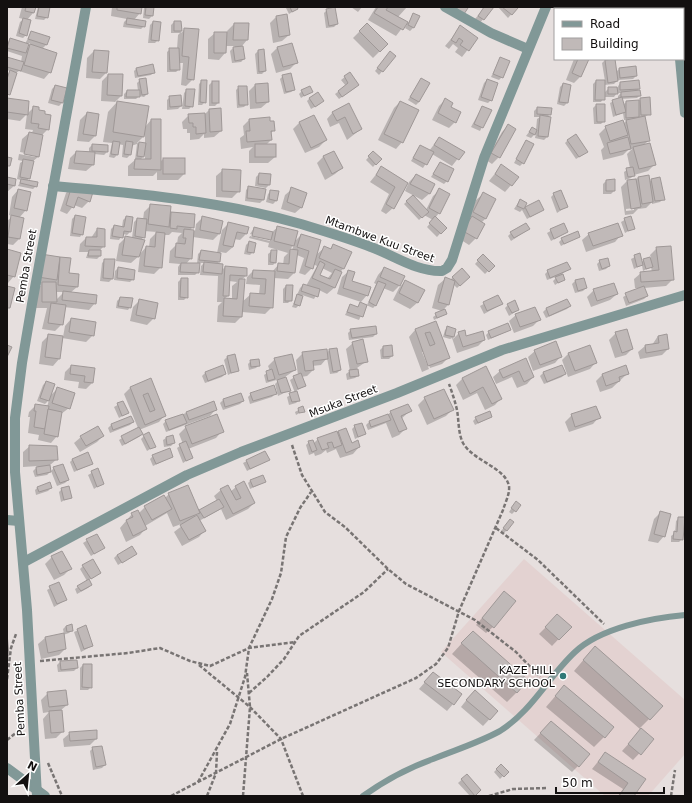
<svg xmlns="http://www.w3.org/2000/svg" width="692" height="803" font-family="'DejaVu Sans',sans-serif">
<rect width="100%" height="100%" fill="#e6dfde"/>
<!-- built -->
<path fill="#e3d2d1" d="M524 559 685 700V754L648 796H605L441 652Z"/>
<!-- shadow -->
<g fill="#0003" fill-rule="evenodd">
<path d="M22 7H35L33 13 27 20 26 35 23 38 16 36 20 22 24 19 19 18Z"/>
<path d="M38 7H49L47 17 44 20 35 19Z"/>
<path d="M112 7H141L140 13 134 20 144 26 141 29 123 27 124 22 127 19 111 16Z"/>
<path d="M144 7H153L152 16 149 19 143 18Z"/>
<path d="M288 7H296L297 9 289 14 286 8Z"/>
<path d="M351 7H362L358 12Z"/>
<path d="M376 7H407L398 17 408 23 413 15V28L410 31 405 28 407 24 406 23 396 36 368 20Z"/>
<path d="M485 7H493L480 23 475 19Z"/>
<path d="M498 7H515L516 9 508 18Z"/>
<path d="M561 7H577L575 9H565Z"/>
<path d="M682 7H685V16H683Z"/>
<path d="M327 10 337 24 334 27 326 28 324 13Z"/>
<path d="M276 17 289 35 282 41 273 43 270 23Z"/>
<path d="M153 22 158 40 155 43H148L150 25Z"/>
<path d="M174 22H180L181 33 185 29 193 79 186 86 181 85 183 63H178L179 69 176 72H167V52L170 49H177L178 35 180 33H171V25Z"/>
<path d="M234 24 247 40 242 46 244 59 241 62 232 63 230 51 235 46H225V53L219 60 208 59V39L215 33H227V31Z"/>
<path d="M367 24 387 44 373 58 353 38Z"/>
<path d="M461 27 477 38 462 57 455 52 458 48 453 44 449 49 445 46Z"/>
<path d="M31 32 46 45 42 49 50 72 44 79 19 71 16 73 7 96V75L10 71 7 70V58L21 62 22 56 7 51V43L10 40 25 44ZM28 43 31 44 27 49Z"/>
<path d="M277 48 297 62 290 69 276 73 271 54Z"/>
<path d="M263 50 265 71 262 74H257L255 54 258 51Z"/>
<path d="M94 51 106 73 100 79 86 78 87 58Z"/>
<path d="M387 56H395L379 75 375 71Z"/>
<path d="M500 58 502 77 499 80 491 77Z"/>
<path d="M574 59H588L580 77 574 83 566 80Z"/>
<path d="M605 60 616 72 619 69 636 76 633 79 618 80 614 84 604 85V93L609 88H617L620 83 639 89 636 92 640 95 637 98 621 99 623 105 626 102 638 101 640 99 650 114 644 117 648 141 644 145 655 164 648 171 634 175 631 178 625 180 624 172 630 168 627 154 632 149H629L623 155 603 160 601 150 604 147 599 134 606 127 623 124 627 120H624L623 113 613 117 610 103 618 99V96L621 93H617L614 97H604L601 102H593V84L596 81H605L602 63Z"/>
<path d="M137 68 154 72 151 75 135 78 134 71Z"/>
<path d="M350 73 355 88 339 99 335 94 346 86 341 80Z"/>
<path d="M108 75 121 96 115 102 148 106 145 127 151 120 160 162 163 159 184 174 178 180H157V172L153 176H128V166L135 160 137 144 131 146 130 155 127 158 122 157 123 145 118 144 117 155 114 158 109 157 112 143 103 142 108 112 117 102 101 101 102 81ZM145 135V144L137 143ZM145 155V160H140Z"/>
<path d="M283 76 294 90 291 92 284 94 280 79Z"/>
<path d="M421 79 419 102 416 105 408 100Z"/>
<path d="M140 80 147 94 144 97 139 96 136 99H124V94L127 91H138L137 83Z"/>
<path d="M487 80 491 100 488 103 478 100 484 83Z"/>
<path d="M202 81 205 102 202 105H198L199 84Z"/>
<path d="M212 82 218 103 215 106H209V85Z"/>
<path d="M563 84 567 103 564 106 557 104 560 87Z"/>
<path d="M255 85 268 102 261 108 250 109 249 91Z"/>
<path d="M55 86 62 103 59 106 48 103 52 89Z"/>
<path d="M239 87 247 104 244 107 237 108 236 90Z"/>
<path d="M187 90 192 106 189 109H182L184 93Z"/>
<path d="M302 91H312L301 98 299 94Z"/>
<path d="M170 97 181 106 178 109 167 110V100Z"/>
<path d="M310 98 320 104 311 109 307 101Z"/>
<path d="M7 99 27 114 20 121 7 119Z"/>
<path d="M445 100 455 122 449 128 432 120 439 106Z"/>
<path d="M400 102 402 142 396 149 378 140 394 108Z"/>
<path d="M349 105 361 129 347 140 339 123 330 127 327 119 333 112Z"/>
<path d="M596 105 604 121 601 124H594L593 108Z"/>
<path d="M482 107 490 111 480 131 471 127Z"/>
<path d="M33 108 48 129 42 135 38 157 32 162 29 178 27 181 36 186 33 189 18 186 21 180 17 179 20 163 23 161 18 160 19 154 35 157V155L20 152 22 139 29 133H32L33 130 25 129 27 114Z"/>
<path d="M537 108 550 114 547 117V137L544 140 535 138 536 133 531 138 526 136 532 128 536 130 537 119 540 117H534V111Z"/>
<path d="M209 110 221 131 214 137 204 138V134L199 139 190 140V133H187V129H183L182 122 189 115 205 114Z"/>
<path d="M87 113 95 136 89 142 77 141 80 120Z"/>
<path d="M249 120 274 130 270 134 271 140 266 145 275 157 268 163H249V151L253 147 241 149 240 138 244 135 243 126Z"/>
<path d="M299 123 326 140 319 147 305 153 293 129Z"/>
<path d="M509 125 499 157 492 164 486 160 502 132Z"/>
<path d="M439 138 463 152 452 166 432 154 423 168 411 161 420 146 429 151Z"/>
<path d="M568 140 584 154 576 159 565 143Z"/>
<path d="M526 141 523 163 520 166 514 163Z"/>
<path d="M92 145 107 152 104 155 94 154 93 165 86 171 68 169 70 158 76 152 89 153V148Z"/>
<path d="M333 152 342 168 335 174 325 180 317 163 323 157Z"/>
<path d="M373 152 380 159 373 167 366 160Z"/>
<path d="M440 163 447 181 444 184 431 177Z"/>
<path d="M501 166 518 177 505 192 489 181Z"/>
<path d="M382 167 406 184 393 208 386 214 381 211 389 194 370 182Z"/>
<path d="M223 170 239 191 232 198 216 197V176Z"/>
<path d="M259 174 269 185 266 188 255 186 256 177Z"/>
<path d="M416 175 434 185 429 194 422 200 405 191 409 182Z"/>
<path d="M7 178 15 180 14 186 7 192Z"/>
<path d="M638 178 649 182 651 180 663 199 660 202 652 204V202L646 208 638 209 633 214 625 215 621 187 627 181ZM634 208V210L626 211V209Z"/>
<path d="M606 181 614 191 611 194H603V184Z"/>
<path d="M72 186 89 201 82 208 74 205 67 214 60 211 66 193Z"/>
<path d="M249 187 265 190 263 200 260 203 245 201 246 190Z"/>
<path d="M292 189 302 207 295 213 281 209 285 195Z"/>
<path d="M18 190 26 210 19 218V239L13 245 7 244V221L13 216 9 215 12 197Z"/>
<path d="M440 190 439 213 435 218 445 228 437 237 427 227 433 220 424 215 419 220 404 204 413 196 426 210 433 196Z"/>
<path d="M271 191 276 201 273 204 266 202 268 194Z"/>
<path d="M483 194 486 218 481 223 476 238 469 245 458 238 476 200Z"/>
<path d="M554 194 566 207 557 213 551 197Z"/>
<path d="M520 200 526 203 523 209 539 202 543 210 527 219 522 210 520 212 514 209Z"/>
<path d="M151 205 170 212 194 215 193 227 189 231H195L196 224 202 218 222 221 219 234 213 240 193 237 191 258 186 264H197L198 254 201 251 217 253 222 230 229 223 246 234 240 240 234 239 233 247 226 253 220 252 219 262 217 264 221 271 225 267 246 276 241 280 242 302 251 294H259L260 285 246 284 247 277 253 271 272 272 279 264 283 265 284 257 288 253 268 247 269 243 249 238 250 236 270 241V239L250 234 254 228 272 232 278 227 294 242 301 235 315 256 325 247 330 249 334 245 344 268 340 272 334 288 327 294 319 290 314 299 302 295 299 305 296 308 292 307 300 288 303 285 306 286 317 266 313 264 312 268 305 275 299 273 304 258 297 255 294 273 288 279 274 278 272 307 265 314 242 312V316L235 323 217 322 218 306 222 302H217L218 276 200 275 201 266 204 263H199L198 272 195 275H178V267L180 264 169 263 170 251 177 244 178 237 182 233 172 232 169 235H164L161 267 154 274 138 272 140 255 131 263 116 261 119 244 126 237 132 238 134 222 137 219 143 220 144 212ZM144 231 157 232 150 239 149 247H146L139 255ZM294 245 292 250H289ZM322 268 332 273 327 279 319 276ZM229 281 237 282 232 286V300L224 299 228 296Z"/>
<path d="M75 216 82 234 80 237 70 236 72 219Z"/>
<path d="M126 217H132L130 232 127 235 123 234 119 240 110 239 111 229 114 226 122 227 123 220Z"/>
<path d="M630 217 634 228 625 233 621 222Z"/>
<path d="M563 224 567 232 551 241 547 233Z"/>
<path d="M97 229 104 246 99 251 100 256 97 259 86 258 88 252H79L80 244 86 238H91Z"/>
<path d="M529 229 511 241 508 236 511 233Z"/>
<path d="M589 234 621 235 615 242 586 252 582 240Z"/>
<path d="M579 236 561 246 559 242 562 239Z"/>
<path d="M249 242 253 252 250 255 244 254 246 245Z"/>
<path d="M657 248 673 279 666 286 644 288 647 296 644 299 626 306 623 297 640 288H635L634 279 641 273 652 272 651 267 643 271 642 265 634 269 631 259 639 255 641 262 651 258 650 255Z"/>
<path d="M7 250 14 276 8 283 7 282Z"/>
<path d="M272 251 276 262 273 265H268V254Z"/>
<path d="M42 255 70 258 68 274 77 287 70 293 95 303 89 310 64 307 62 324 55 331 42 329 47 308H36V290L41 285 32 283ZM55 292H64L56 300Z"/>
<path d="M483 255 493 266 485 274 475 264Z"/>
<path d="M105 260 112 279 109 282 100 281 102 263Z"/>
<path d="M600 261 609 266 606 269 599 271 597 264Z"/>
<path d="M118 268 133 279 130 282 114 280 115 271Z"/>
<path d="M384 268 399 286 393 292 383 288 376 305 373 308 366 305 359 320 345 315 350 305 357 308 360 303 367 305 376 284 374 283 378 275Z"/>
<path d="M462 269 469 277 457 288 453 284 448 305 444 309 446 314 434 320 433 317 442 311 432 308 438 285 445 279 450 280Z"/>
<path d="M569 269 562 274 564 279 555 285 553 281 558 276 547 280 545 274 548 271Z"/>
<path d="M349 271 351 282 367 295 361 302 337 294 342 277Z"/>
<path d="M181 279 187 297 184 300H178V282Z"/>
<path d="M405 281 423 291 417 303 410 309 393 300 399 288Z"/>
<path d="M575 281 586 288 583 291 575 293 572 284Z"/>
<path d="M286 286 291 300 288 303H283V289Z"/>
<path d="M594 290 617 294 610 300 591 307 587 297Z"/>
<path d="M498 296 502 304 484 314 480 306Z"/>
<path d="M120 298 130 307 128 310 116 308 117 301Z"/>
<path d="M140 300 154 318 147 325 130 321 133 307Z"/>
<path d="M567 300 570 306 567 309 546 318 543 312 546 309Z"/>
<path d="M508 305 518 310 509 316 505 308Z"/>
<path d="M516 315 539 320 533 326 514 333 509 321Z"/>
<path d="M71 319 93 335 86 342 62 338 59 359 53 366 39 364 42 342 49 335 63 337 65 326Z"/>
<path d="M436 323 449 357 442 364 430 368 424 352H422L429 369 422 372 409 337 415 330Z"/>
<path d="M448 327 455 329 453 339 459 333 466 337 484 340 478 346 457 353 452 338 450 339 443 337 445 330Z"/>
<path d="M351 330 376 334 373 337 349 340 348 333Z"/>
<path d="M510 330 488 340 486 335 489 332Z"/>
<path d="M616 333 632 349 626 355 615 358 609 340Z"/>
<path d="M666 335 668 349 662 355 640 359 638 352 645 346 652 345 658 336Z"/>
<path d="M353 343 367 361 357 368 358 376 355 378 347 380 346 374 350 371 346 349Z"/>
<path d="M383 347 392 356 389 359H381L380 350Z"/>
<path d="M329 350 340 370 337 373 330 374 327 358 321 365 312 366 313 370 307 376 301 377 305 386 296 391 299 400 296 403 289 405 287 397 295 393 290 380 298 375 296 360 303 353H327Z"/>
<path d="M535 351 561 356 555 363 533 371 528 357Z"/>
<path d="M568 354 596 362 590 369 568 377 562 360Z"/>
<path d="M227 357 238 370 228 375 224 360Z"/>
<path d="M275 359 295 370 285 377 290 390 278 396 275 384 280 379 266 383 264 375 270 371 268 366Z"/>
<path d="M525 359 533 377 527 384 517 388 512 377 496 384 493 377 500 371Z"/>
<path d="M251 361 259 365 256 368 249 370 248 364Z"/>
<path d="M71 366 94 369 92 383 86 389 78 388 79 382 64 380 65 372Z"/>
<path d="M561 366 565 374 562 377 544 384 540 376 543 373Z"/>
<path d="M223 367 225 374 222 377 205 383 202 376 205 373Z"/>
<path d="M486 367 501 398 495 405 485 410 477 393 463 400 456 385 462 379Z"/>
<path d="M628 373 612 388 600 392 596 381 602 375Z"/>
<path d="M150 380 165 415 159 422 139 430 142 434 139 437 122 446 119 440 138 428 124 394 130 388Z"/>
<path d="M46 382 50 396 57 389 69 408 61 414 57 436 51 443 38 440 39 435 28 433 30 417H28L29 412 36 405 47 407 49 400 45 404 37 401 43 385Z"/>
<path d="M251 394H275L272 397 250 404 248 397Z"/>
<path d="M425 398 452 410 446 416 427 425 418 405Z"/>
<path d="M223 400 243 401 240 404 223 410 220 403Z"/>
<path d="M123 402 128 413 119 418 114 407Z"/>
<path d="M213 402 216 409 210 416 166 432 163 424 166 421Z"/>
<path d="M302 408 303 411 296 415 295 412Z"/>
<path d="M410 411 401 419 405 429 399 435 392 438 386 423 368 430 366 425 369 422 387 415 391 412Z"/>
<path d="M572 415 599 417 593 424 569 432 565 422Z"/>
<path d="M491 417 475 425 473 421 476 418Z"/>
<path d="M133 422 130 425 110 433 108 428 111 425Z"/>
<path d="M355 426 365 434 355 439 352 429Z"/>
<path d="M186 427 222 431 216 438 188 449 191 458 183 463 177 448 183 444 179 434Z"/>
<path d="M339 432 351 444 359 447 353 454 340 458 336 449 327 453 326 450 321 454 315 456 314 453 309 455 306 445 309 442 314 443 318 439Z"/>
<path d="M103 436 97 442 80 452 74 443 81 437Z"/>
<path d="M144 436 155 446 147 451 141 439Z"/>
<path d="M172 436 174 443 171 446 164 447 163 440 166 438Z"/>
<path d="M30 446 57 459 49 466 50 472 47 475 35 477 33 471 38 466 23 467V452Z"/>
<path d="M265 452 268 460 247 471 243 463Z"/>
<path d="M153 456 172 457 153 466 150 459Z"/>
<path d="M73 459 92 464 74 472 70 462Z"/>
<path d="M54 468 68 480 65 483 57 486 51 471Z"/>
<path d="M97 470 103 483 94 489 88 475Z"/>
<path d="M251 480 265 482 250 489 248 483Z"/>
<path d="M38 487 51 488 48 491 36 495 35 490Z"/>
<path d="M236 487 254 503 248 509 226 520 221 509 199 521 205 530 199 537 182 546 174 532 187 522 173 527 167 513 145 526 146 528 140 535 126 542 120 528 132 514 139 513 145 507 165 498 169 494 198 512 217 501 214 496 221 490 230 492ZM197 514 198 516 192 519Z"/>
<path d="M62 489 71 497 61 502 59 492Z"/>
<path d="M513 506 515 511 512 514 509 512Z"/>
<path d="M660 513 664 536 658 543 648 541 654 519Z"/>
<path d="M679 518 682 539 679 542H671V536L675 533 676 521Z"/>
<path d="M508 523 507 530 504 533 501 531Z"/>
<path d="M96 535 103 548 91 556 83 543Z"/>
<path d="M61 552 70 569 64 575 54 580 45 564 52 557Z"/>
<path d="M117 555 132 556 118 565 114 558Z"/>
<path d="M83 566 96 575 88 580 91 585 88 588 77 594 75 589 87 581 80 569Z"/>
<path d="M59 583 66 600 54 607 47 590Z"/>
<path d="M504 592 493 627 486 633 476 625Z"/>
<path d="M551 622 570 627 552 646 539 634Z"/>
<path d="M66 626 72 630 69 633 63 635 65 649 59 655 41 659 38 644 45 638 64 634 63 629Z"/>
<path d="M85 627 92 646 81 652 74 632Z"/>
<path d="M463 642 517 692 507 702 452 654Z"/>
<path d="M586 657 649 719 640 728 653 739 633 760 622 751 641 730 574 671Z"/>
<path d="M60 662 77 668 74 671 58 672 57 665Z"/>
<path d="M83 665 91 687 88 690H80V668Z"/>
<path d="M433 673 453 704 447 711 419 689Z"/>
<path d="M564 686 604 737 594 747 546 707Z"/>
<path d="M48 693 67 705 61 710 63 731 56 738 45 739 43 719 49 712 43 713 41 700Z"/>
<path d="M468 698 497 711 483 726 461 707Z"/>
<path d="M551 722 578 766 572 772 534 740Z"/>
<path d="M70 733 96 739 90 745 64 747 63 739Z"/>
<path d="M93 748 105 765 102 768 93 770 90 751Z"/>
<path d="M605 753 644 779 633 796H618L623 789 592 769Z"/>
<path d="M501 765 507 772 500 779 494 772Z"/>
<path d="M467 775 480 790 474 796H470L458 783Z"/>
</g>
<!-- building -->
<g fill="#c0b9b8" stroke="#9f9897" fill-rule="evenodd">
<path d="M26 7H36L34 13 25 11Z"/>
<path d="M39 7H50L48 18 37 16Z"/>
<path d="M117 7H142L141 14 117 10Z"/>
<path d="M146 7H154L153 16 145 15Z"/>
<path d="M290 7H297L298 9 292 12Z"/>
<path d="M335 7 338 24 329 26 326 9Z"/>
<path d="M378 7H388L386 10 408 22 403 30 374 13Z"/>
<path d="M455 7H467L468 8 464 14Z"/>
<path d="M484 7H494L484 20 478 16Z"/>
<path d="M502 7H516L518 8 512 15Z"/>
<path d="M586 7H595V9H587Z"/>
<path d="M597 7H607L606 9H597Z"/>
<path d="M413 13 420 16 414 28 408 25Z"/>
<path d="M287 14 290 35 279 37 276 16Z"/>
<path d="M23 18 31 20 27 36 19 33Z"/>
<path d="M127 18 146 21 145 27 126 24Z"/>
<path d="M153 21 161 22 159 41 151 40Z"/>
<path d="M174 21H181L182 31H174Z"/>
<path d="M234 23H249L248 40H233Z"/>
<path d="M367 23 388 44 380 52 359 31Z"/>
<path d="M460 25 478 38 469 51 460 45 463 41 459 38 456 43 451 40Z"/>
<path d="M184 28 199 29 194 80 187 79 189 57 182 56Z"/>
<path d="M31 31 50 37 47 45 28 39Z"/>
<path d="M214 32H227L226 53H214Z"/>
<path d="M10 38 29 44 26 53 7 48Z"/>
<path d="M292 43 298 63 283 67 277 47Z"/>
<path d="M30 44 57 53 51 73 24 65Z"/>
<path d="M243 46 245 59 235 61 233 47Z"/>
<path d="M169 48H179L180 70H170Z"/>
<path d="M264 49 266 71 259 72 258 50Z"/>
<path d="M94 50 109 51 107 73 92 72Z"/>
<path d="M390 51 396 56 383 72 377 68Z"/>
<path d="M7 57 24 62 21 71 7 67Z"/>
<path d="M500 57 510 61 503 78 493 74Z"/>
<path d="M578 59H589L581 77 572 73Z"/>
<path d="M615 59 618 81 608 83 605 60Z"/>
<path d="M153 64 155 73 138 76 136 68Z"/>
<path d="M636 66 637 76 620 78 619 68Z"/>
<path d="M10 70 17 73 10 95 7 94V79Z"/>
<path d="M350 72 359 85 342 97 338 91 348 83 344 76Z"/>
<path d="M291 73 295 90 286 92 282 75Z"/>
<path d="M108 74H123L122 96 107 95Z"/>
<path d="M146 78 148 94 142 95 139 79Z"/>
<path d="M421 78 430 83 419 102 410 97Z"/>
<path d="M487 79 498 83 492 101 481 97Z"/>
<path d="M201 80H207L206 103 200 102Z"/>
<path d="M596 80H605V100H595Z"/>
<path d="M639 80 640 89 620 90V82Z"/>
<rect x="212" y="81" width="7" height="22"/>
<path d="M268 83 269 102 256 103 255 84Z"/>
<path d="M563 83 571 85 568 103 559 102Z"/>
<path d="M55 85 67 88 63 103 51 100Z"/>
<path d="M238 86H247L248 105H239Z"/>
<path d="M310 86 313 92 304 96 301 90Z"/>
<path d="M608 87H617L618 94H608Z"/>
<path d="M186 89H195L193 107 185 106Z"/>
<path d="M127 90H140V97H126Z"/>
<path d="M640 90 641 96 621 97V92Z"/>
<path d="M318 92 324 101 315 107 309 98Z"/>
<path d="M181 95 182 106 170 107 169 96Z"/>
<path d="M622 97 626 112 616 115 612 100Z"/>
<path d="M650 97 651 115H641L640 98Z"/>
<path d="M7 98 29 101 28 115 7 112Z"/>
<path d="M445 98 453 103 451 107 461 112 456 123 438 113Z"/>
<path d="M639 100V117L626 118V101Z"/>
<path d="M117 101 149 106 144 137 113 132Z"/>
<path d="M400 101 419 110 403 143 384 134Z"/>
<path d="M349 103 362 129 353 134 345 117 337 121 332 112Z"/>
<path d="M596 104H605V122H597Z"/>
<path d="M33 106 39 107V110L45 111V114L51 115 49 130 38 128 39 124 31 123Z"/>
<path d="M482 106 492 110 483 128 474 124Z"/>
<path d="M537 107 552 108 551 115 537 114Z"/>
<path d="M221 108 222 131 210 132 209 109Z"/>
<path d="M87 112 99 114 96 136 83 134Z"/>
<path d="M205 113 206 133 196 134V127H193V123H189L188 114Z"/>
<path d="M314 115 327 140 311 148 299 122Z"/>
<path d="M540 115 551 117 548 137 538 136Z"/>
<path d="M645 116 650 141 631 144 626 120Z"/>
<path d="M270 117V121H274L275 131H271L272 140 247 142 246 131H250L249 119Z"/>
<path d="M151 119H161V170L134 169 135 159H151Z"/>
<path d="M623 120 628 135 610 141 605 126Z"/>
<path d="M508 124 516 129 500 158 491 153Z"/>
<path d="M532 127 537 130 535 135 529 132Z"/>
<path d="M29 132 43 135 39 157 24 154Z"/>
<path d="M576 134 588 152 579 157 567 140Z"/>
<path d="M439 137 465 152 459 160 434 145Z"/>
<path d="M628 137 631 149 610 154 607 143Z"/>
<path d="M526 140 534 144 524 164 516 159Z"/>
<path d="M113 141 120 142 118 155 111 154Z"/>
<path d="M126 141 133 142 131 155 124 154Z"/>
<path d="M139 142 146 143 144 157 137 156Z"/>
<path d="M650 143 656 165 639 169 633 147Z"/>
<path d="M92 144 108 145V152L92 151Z"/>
<rect x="255" y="144" width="21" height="13"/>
<path d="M420 145 434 152 427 165 413 158Z"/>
<path d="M76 151 95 152 94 165 74 163Z"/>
<path d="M334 151 343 168 332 174 323 156Z"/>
<path d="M373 151 382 159 376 165 368 156Z"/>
<path d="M7 157 12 158 10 166H7Z"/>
<rect x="163" y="158" width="22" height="16"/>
<path d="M23 159 34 161 30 179 20 177Z"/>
<path d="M440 162 454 169 448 182 433 174Z"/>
<path d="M501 164 519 177 512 186 495 174Z"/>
<path d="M381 166 408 183 394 209 386 204 395 187 376 175Z"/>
<path d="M633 167 635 176 628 177 626 168Z"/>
<path d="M222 169 241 170 240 192 222 191Z"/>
<path d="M259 173 271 174 270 185 258 184Z"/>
<path d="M416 174 435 184 430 194 410 184Z"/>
<path d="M649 175 653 202 642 204 638 177Z"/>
<path d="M7 177 16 179 15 186 7 184Z"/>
<path d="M660 177 665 200 655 201 651 179Z"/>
<path d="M21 179 38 182 37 187 20 183Z"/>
<path d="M615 179V191H606V180Z"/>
<path d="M636 179 641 207 631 209 627 180Z"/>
<path d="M72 185 93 192 90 202 78 197 74 208 66 205Z"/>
<path d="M248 186 266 189 264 200 247 198Z"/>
<path d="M291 187 307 193 302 208 287 202Z"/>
<path d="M439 188 450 194 440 214 429 208Z"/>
<path d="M18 189 31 192 27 211 14 208Z"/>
<path d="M270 190 279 191 277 201 269 199Z"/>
<path d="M561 190 568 207 560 210 553 193Z"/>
<path d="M483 192 496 199 486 219 473 212Z"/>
<path d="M413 195 429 212 422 218 406 201Z"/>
<path d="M520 199 527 203 524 209 517 206Z"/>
<path d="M539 200 544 210 530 217 525 207Z"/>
<path d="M150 204 171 206 169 227 148 224Z"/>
<path d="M171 212 195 214 194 228 177 226V229L170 228Z"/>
<path d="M11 215 24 218 20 239 8 237Z"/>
<path d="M75 215 86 217 83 235 72 233Z"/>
<path d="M126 216 133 217 131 232 124 231 123 238 112 236 114 225 124 227Z"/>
<path d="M202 216 223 221 220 234 200 230Z"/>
<path d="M435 216 447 228 441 234 429 223Z"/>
<path d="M472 216 485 224 477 239 463 231Z"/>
<path d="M631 216 635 229 628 231 624 218Z"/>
<path d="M137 218 147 219 145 238 135 236Z"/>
<path d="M228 222 249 227 247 234 237 232 233 247 223 245Z"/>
<path d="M526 223 530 229 514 238 510 232Z"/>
<path d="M564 223 568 232 554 239 550 229Z"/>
<path d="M618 223 623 236 593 246 588 233Z"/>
<path d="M277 226 298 231 294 246 274 241Z"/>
<path d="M254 227 273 232 271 240 252 236Z"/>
<path d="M97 228 105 229V247L85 246 86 237H97Z"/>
<path d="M184 229 194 230 192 259 175 257 176 243 185 244 186 238H183Z"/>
<path d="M578 231 580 237 564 244 561 238Z"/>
<path d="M156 232 165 233 162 268 144 266 146 246 155 247Z"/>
<path d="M301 234 321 240 313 269 305 266 309 251 297 247Z"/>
<path d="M125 236 145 240 139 257 122 255Z"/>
<path d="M249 241 256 243 254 253 247 252Z"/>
<path d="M333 244 352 252 344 269 319 258 324 246 331 249Z"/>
<path d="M671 246 674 280 641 282 640 272 659 270 656 247Z"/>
<path d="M7 249 21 253 15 277 7 275Z"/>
<path d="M290 249 298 250 295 273 277 271 278 263 289 264Z"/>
<path d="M89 250H101V256H88Z"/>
<path d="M201 250 221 253 220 262 199 260Z"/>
<path d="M271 250H277L276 263 270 262Z"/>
<path d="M640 253 643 265 637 267 634 255Z"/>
<path d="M41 254 60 257 57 280 38 277Z"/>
<path d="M483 254 495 266 489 272 477 260Z"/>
<path d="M60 257 71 258 69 273 79 274 78 287 58 285Z"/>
<path d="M650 257 653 267 646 269 643 259Z"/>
<path d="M608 258 610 266 602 269 599 260Z"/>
<path d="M104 259H115L113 279 103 278Z"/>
<path d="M320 261 325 264 320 275 330 279 335 269 342 272 335 288 312 278Z"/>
<path d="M204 262 223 264 222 274 203 272Z"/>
<path d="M567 262 571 269 550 278 547 270Z"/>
<path d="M181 263H200L199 273 180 272Z"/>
<path d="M225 266 247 268V276L230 275 229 296H223Z"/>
<path d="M118 267 135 270 134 280 117 278Z"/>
<path d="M384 267 405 276 400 286 380 277Z"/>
<path d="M462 268 470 277 460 286 452 277Z"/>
<path d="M253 270 275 271 273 308 249 306 250 293 265 294 266 279 252 278Z"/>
<path d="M348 270 355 272 352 281 371 287 368 296 343 288Z"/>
<path d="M563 274 565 280 558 283 555 277Z"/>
<path d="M445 277 455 281 449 305 438 302Z"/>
<path d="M181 278H188V298L180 297Z"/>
<path d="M584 278 587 288 578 291 575 280Z"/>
<path d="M239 279H245L242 317 223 316 224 298 237 299Z"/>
<path d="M405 280 425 290 418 303 399 293Z"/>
<path d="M378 281 386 284 376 306 369 302Z"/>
<path d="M42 282H56L57 302H42Z"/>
<path d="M614 283 618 294 597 301 593 289Z"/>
<path d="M303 284 320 289 318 297 301 291Z"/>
<path d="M286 285H293L292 301H285Z"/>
<path d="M7 286 15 288 10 308H7Z"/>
<path d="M644 286 648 296 629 303 625 293Z"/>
<path d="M63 291 97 295 96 304 62 300Z"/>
<path d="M297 294 303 296 300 306 294 304Z"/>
<path d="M498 295 503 304 487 311 483 302Z"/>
<path d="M120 297 133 298 131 308 118 306Z"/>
<path d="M139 299 158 303 155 319 136 315Z"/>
<path d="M567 299 571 306 549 316 546 308Z"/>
<path d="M515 300 519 310 512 313 507 304Z"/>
<path d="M360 302 367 305 363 317 347 312 350 304 358 307Z"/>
<path d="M51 303 66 305 63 325 48 323Z"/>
<path d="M535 307 541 320 520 327 515 314Z"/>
<path d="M445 309 447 314 437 318 435 313Z"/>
<path d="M71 318 96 322 94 336 69 332Z"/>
<path d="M436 321 450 358 428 366 415 329ZM430 332 435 344 430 346 425 333Z"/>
<path d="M508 323 511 330 491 338 488 331Z"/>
<path d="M376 326 377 334 352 338 350 329Z"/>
<path d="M447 326 456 329 454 337 445 335Z"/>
<path d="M627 329 633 349 622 353 615 332Z"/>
<path d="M465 330 466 336 483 331 485 340 463 347 458 332Z"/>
<path d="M48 334 63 336 60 359 45 357Z"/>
<path d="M667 334 669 349 646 353 645 345 659 343 658 336Z"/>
<path d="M363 339 368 362 357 364 352 342Z"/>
<path d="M556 341 562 357 540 365 534 350Z"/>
<path d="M7 345 12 347 7 357Z"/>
<path d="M392 345 393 356 383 357V346Z"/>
<path d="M590 345 597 363 575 371 568 353Z"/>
<path d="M337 348 341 370 333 372 329 349Z"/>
<path d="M327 349 328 359 313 361 314 370 305 371 302 352Z"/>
<path d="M235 354 239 371 231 373 227 356Z"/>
<path d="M292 354 296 370 279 375 274 358Z"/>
<path d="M526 358 534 377 524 382 519 371 503 378 499 370Z"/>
<path d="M259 359 260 366 251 367 250 360Z"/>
<path d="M71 365 95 368 93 383 84 382 85 376 70 374Z"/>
<path d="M223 365 226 374 208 381 205 372Z"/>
<path d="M562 365 566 374 547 382 543 372Z"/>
<path d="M626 365 629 374 619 377 620 381 606 386 602 374Z"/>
<path d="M486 366 502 399 492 404 483 387 470 394 462 378Z"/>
<path d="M272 369 275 379 268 381 266 371Z"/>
<path d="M358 369 359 376 350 377 349 370Z"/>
<path d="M301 373 306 386 298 389 293 376Z"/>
<path d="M286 377 291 391 281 393 277 380Z"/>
<path d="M151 378 166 416 145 425 130 387ZM148 393 155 410 150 412 143 395Z"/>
<path d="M46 381 55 384 49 401 40 398Z"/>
<path d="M274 385 277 394 253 401 250 393Z"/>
<path d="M57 387 75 393 70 409 52 403Z"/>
<path d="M444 389 454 410 434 419 424 397Z"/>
<path d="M297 391 300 401 292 402 289 393Z"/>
<path d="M241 393 244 401 225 407 223 399Z"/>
<path d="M123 401 129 413 122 416 117 403Z"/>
<path d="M214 401 217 410 189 420 186 412Z"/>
<path d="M35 404 49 406 45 429 34 427 36 411H34Z"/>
<path d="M408 404 412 411 401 416 407 429 399 432 390 411Z"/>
<path d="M303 406 305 412 299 413 298 408Z"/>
<path d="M596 406 601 418 575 427 571 414Z"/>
<path d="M48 409 62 412 58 437 44 434Z"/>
<path d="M490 411 492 417 478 423 475 417Z"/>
<path d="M183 414 187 423 169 430 165 420Z"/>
<path d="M217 414 224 432 192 444 185 426Z"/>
<path d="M388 414 391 420 371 427 369 421Z"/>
<path d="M131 416 134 422 113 430 111 424Z"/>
<path d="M362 423 366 434 358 437 354 425Z"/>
<path d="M98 426 104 436 86 446 80 436Z"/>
<path d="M139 427 143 434 125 444 121 436Z"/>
<path d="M346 428 352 443 358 440 360 447 346 453 338 431Z"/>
<path d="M337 431 342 445 334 448 332 442 327 443 329 448 322 450 317 438Z"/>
<path d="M149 432 156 447 150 449 143 435Z"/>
<path d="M173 435 175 443 167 445 166 437Z"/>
<path d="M313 440 317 450 312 452 308 441Z"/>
<path d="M186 441 193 458 186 461 179 444Z"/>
<path d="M29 445 57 446 58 460 29 461Z"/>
<path d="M170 448 173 457 156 464 152 455Z"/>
<path d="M265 451 270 460 250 469 246 460Z"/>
<path d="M88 452 93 464 77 470 72 459Z"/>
<path d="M63 464 69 480 60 483 53 467Z"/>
<path d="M50 465 51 472 37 475 36 467Z"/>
<path d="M98 468 104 484 97 487 91 471Z"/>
<path d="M263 475 266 482 253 487 250 480Z"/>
<path d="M244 481 255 503 233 514 220 489 228 485 236 500 241 498 235 486Z"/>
<path d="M50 482 52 488 39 492 37 487Z"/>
<path d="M188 485 200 513 180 521 168 493Z"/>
<path d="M69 486 72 498 64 500 61 488Z"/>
<path d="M164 495 172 509 152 520 144 506Z"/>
<path d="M219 499 224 507 204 518 199 510Z"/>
<path d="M516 501 521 505 516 512 511 508Z"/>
<path d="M138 510 147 529 133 536 126 520 133 517 131 513Z"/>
<path d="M660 511 671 514 665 537 654 534Z"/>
<path d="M197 515 206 531 189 540 180 525Z"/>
<path d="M678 517H685L683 540 673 539 674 531 677 532Z"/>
<path d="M510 519 514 522 507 531 503 528Z"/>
<path d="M97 534 105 548 94 554 86 539Z"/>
<path d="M132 546 137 554 122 563 117 555Z"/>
<path d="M62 551 72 569 60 574 51 556Z"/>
<path d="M93 559 101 573 91 579 82 565Z"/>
<path d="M89 579 92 585 81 591 77 586Z"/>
<path d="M59 582 67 600 57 604 49 586Z"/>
<path d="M504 591 516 601 494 628 482 618Z"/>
<path d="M557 614 572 627 559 640 545 627Z"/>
<path d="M72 624 73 631 67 632 66 626Z"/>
<path d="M86 625 93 646 84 649 77 629Z"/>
<path d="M473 631 528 680 517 693 461 643Z"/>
<path d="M7 633 9 656H7Z"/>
<path d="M64 633 66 649 48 653 45 637Z"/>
<path d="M595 646 663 706 650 720 583 660Z"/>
<path d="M77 660 78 668 61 670 60 661Z"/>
<path d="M83 664H92V688L82 687Z"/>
<path d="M433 672 462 694 454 705 424 682Z"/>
<path d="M564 685 614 727 605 738 555 696Z"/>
<path d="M66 690 68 705 49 707 47 692Z"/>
<path d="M475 690 498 711 490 720 466 700Z"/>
<path d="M62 710 64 732 51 733 49 711Z"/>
<path d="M551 721 590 754 579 767 540 733Z"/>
<path d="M641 728 654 739 641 755 628 744Z"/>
<path d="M97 730V739L70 741 69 732Z"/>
<path d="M102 746 106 765 96 767 92 747Z"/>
<path d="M605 752 646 779 634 796H619L628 783 598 762Z"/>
<path d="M501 764 509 772 504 777 496 769Z"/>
<path d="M467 774 481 790 475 796 461 779Z"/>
</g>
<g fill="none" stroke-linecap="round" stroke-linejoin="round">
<!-- path -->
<g stroke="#787473" stroke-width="2.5" stroke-dasharray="4 2" stroke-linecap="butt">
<path d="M292 445 302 475 325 512 345 527 388 569 406 584 475 620 516 652 540 677"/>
<path d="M496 528 538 560 604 624"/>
<path d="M40 661 128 653 160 648 190 661 210 666 249 648 295 642"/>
<path d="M199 665 250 707 281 739 303 796"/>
<path d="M7 679 11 648 16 634"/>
<path d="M249 693 267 677 284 659 299 636 364 592 388 569"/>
<path d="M7 740 22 728"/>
<path d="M48 763 62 796"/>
<path d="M198 782 230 724 245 677 249 648 272 599 281 573 286 537 300 508 311 492"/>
<path d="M171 796 281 739 416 678 436 664 448 648 459 611 503 510C505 503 510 494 509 486 505 467 473 461 463 443 458 433 459 421 457 410 455 401 452 392 449 384"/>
<path d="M207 796 216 773 217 752"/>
<path d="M243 796 250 707 247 673"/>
<path d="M489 796 513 789 548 788"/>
<path d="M671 796 675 770"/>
</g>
<!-- service -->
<path stroke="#819897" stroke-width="6" d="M363 796C384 781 408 768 433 759 455 750 478 743 500 731 531 712 549 676 575 652 600 628 651 618 685 615"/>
<!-- minor -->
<g stroke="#819897" stroke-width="10">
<path d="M445 7 491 33 528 49"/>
<path d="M675 7V9"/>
<path d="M680 59 685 113"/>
<path d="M53 186C136 193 220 201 301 224 324 231 348 238 371 247 393 255 417 272 442 271L447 268 452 260 484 158 546 7"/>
<path d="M7 520 19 521"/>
<path d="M24 562 187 475 241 452 397 393 502 350 685 295"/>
<path d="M7 768 45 796"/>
<path d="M37 796 27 610 15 472V418L22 363 32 304 86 7"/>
</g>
</g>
<!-- markers -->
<circle fill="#2f7877" stroke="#fff" stroke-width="1.5" cx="563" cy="676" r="4"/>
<g text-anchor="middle" stroke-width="3" stroke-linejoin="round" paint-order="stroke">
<!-- street labels -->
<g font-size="11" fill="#131010" stroke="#fff">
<text transform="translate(380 239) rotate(20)" y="4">Mtambwe Kuu Street</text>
<text transform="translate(26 266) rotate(-80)" y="4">Pemba Street</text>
<text transform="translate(343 401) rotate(-21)" y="4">Msuka Street</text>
<text transform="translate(19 699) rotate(-93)" y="4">Pemba Street</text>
</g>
<!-- poi labels -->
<g font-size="11" fill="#131010" stroke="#fff" text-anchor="end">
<text x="555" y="674">KAZE HILL<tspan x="555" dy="13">SECONDARY SCHOOL</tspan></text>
</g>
</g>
<!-- border -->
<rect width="692" height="803" fill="none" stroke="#131010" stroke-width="16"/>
<!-- legend -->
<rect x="554" y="8" width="130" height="52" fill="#ffffff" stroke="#a19f9f"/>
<rect x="562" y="21" width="20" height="6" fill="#819897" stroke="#a19f9f"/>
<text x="590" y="28" font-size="12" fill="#131010">Road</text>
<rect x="562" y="38" width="20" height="12" fill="#c0b9b8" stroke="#a19f9f"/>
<text x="590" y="48" font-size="12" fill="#131010">Building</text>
<!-- north arrow -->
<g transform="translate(28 775) rotate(27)" stroke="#ffffff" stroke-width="3" paint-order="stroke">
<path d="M0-3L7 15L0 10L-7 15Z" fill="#131010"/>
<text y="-6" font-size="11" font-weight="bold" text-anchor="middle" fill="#131010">N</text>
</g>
<!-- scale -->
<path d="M556 787v6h108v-6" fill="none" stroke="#131010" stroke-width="2"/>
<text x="562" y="787" font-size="12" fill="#131010" stroke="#ffffff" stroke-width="3" paint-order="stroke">50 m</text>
</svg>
